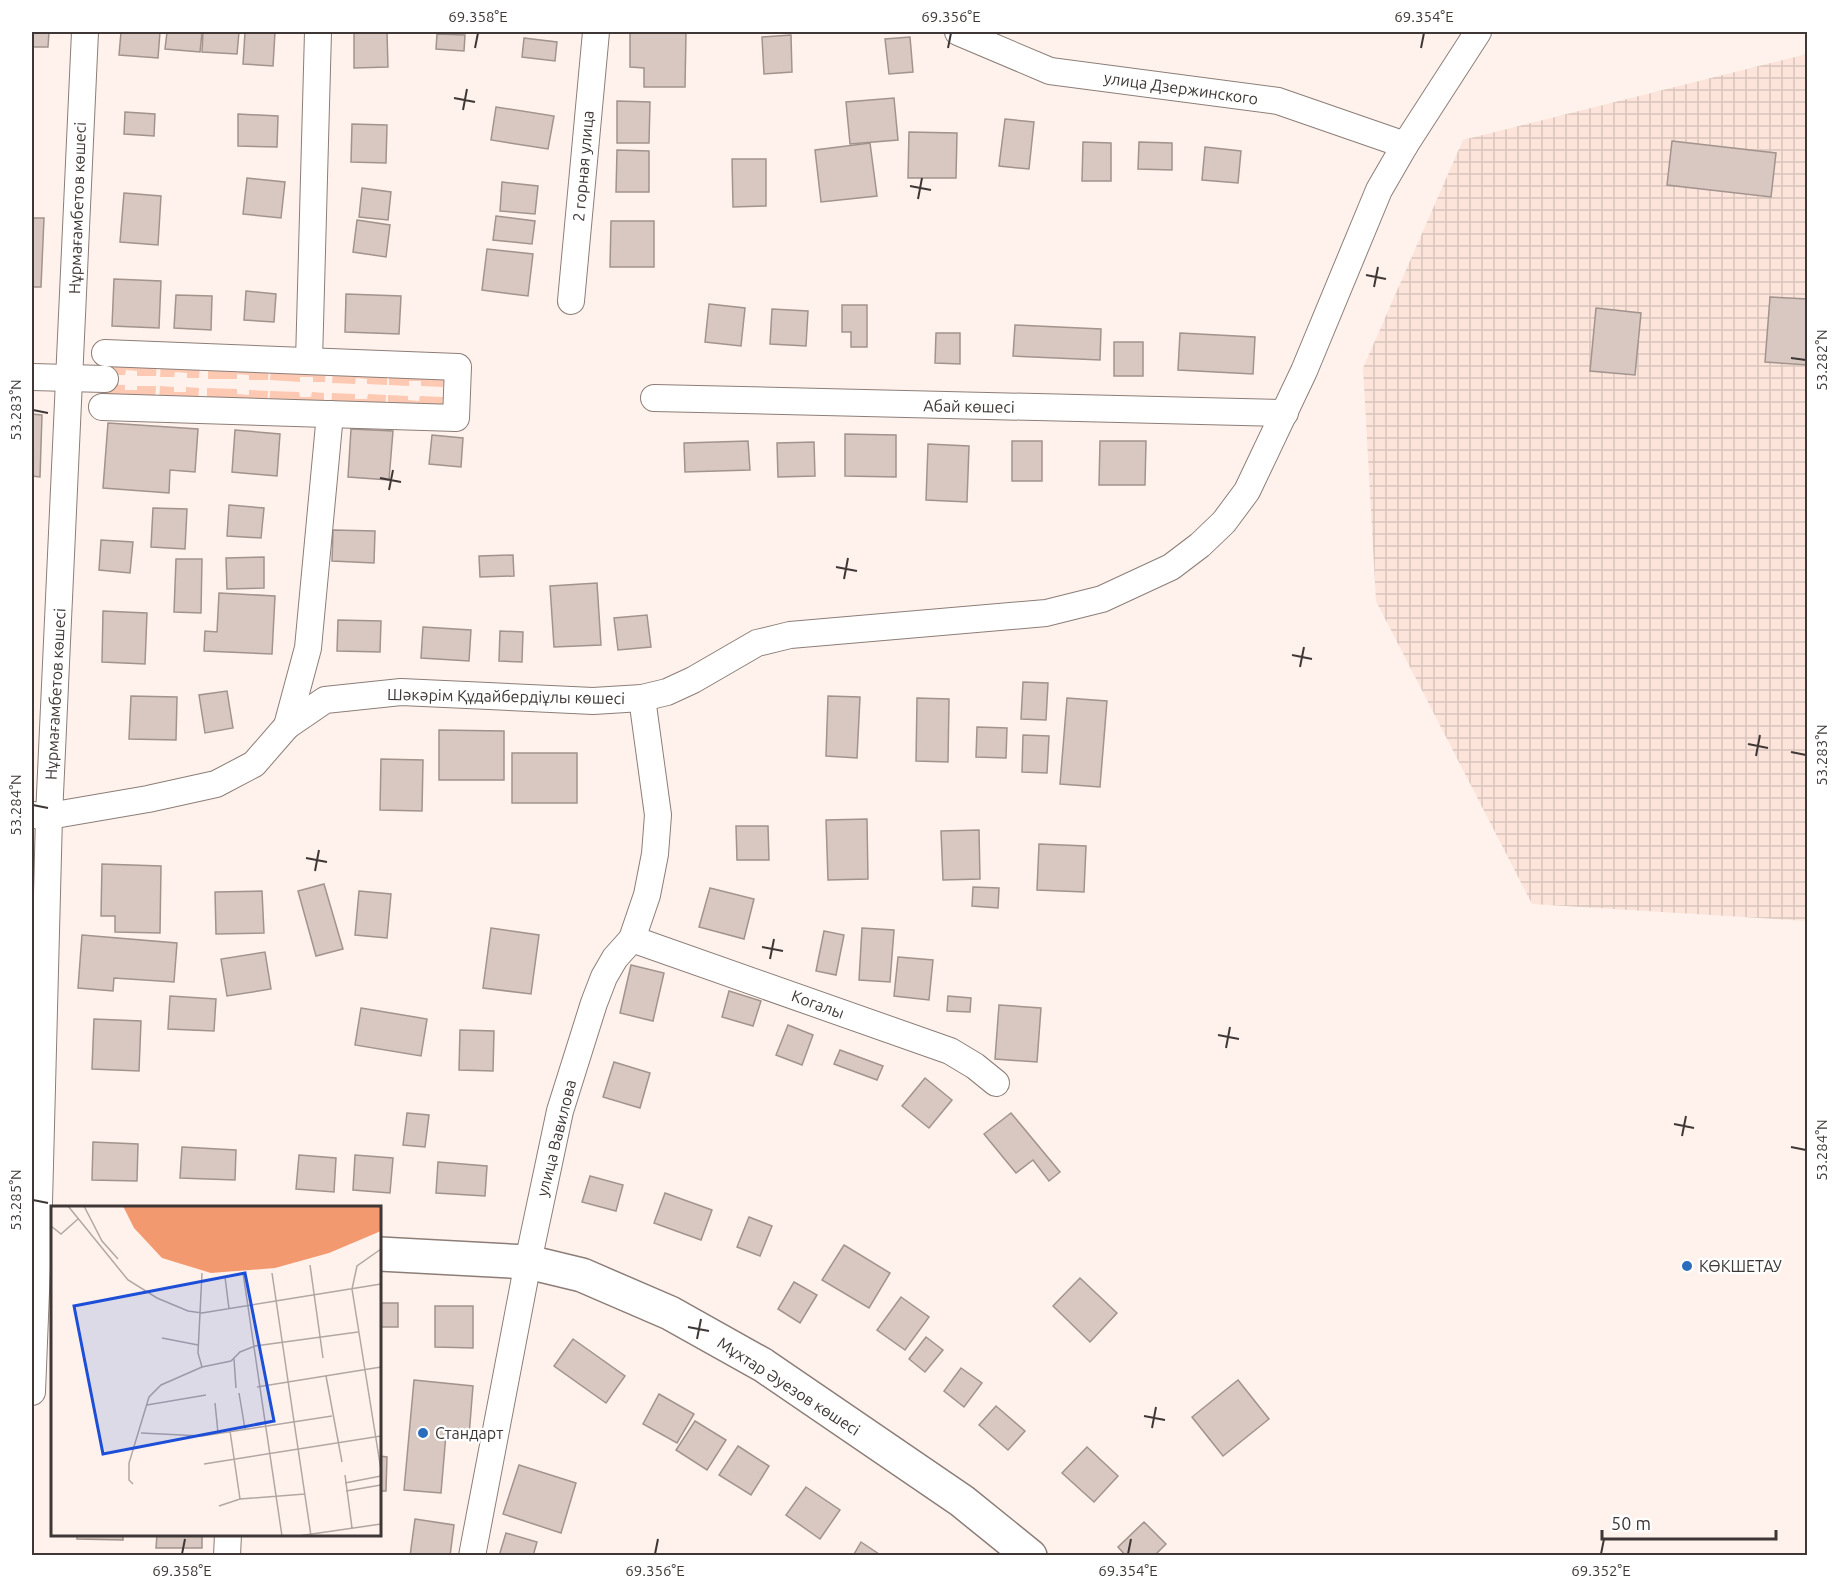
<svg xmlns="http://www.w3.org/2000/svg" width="1839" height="1587" font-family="Ubuntu,sans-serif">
<defs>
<pattern id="industrial-grid" width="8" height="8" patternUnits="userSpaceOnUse" patternTransform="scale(1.5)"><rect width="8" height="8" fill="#fce4da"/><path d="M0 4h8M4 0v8" fill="none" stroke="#d9c4bc"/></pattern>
</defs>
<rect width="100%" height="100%" fill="#fff2ec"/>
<!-- industrial -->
<path fill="url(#industrial-grid)" d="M1807 54V921L1532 904 1376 601 1363 368 1463 140Z"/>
<!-- green -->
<g fill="#fdc9b2">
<path d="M104 360 157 362 156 376H137V371L126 370 125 375H104Z"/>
<path d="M161 362 200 364 199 378H187V373L175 372 174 377H160Z"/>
<path d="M208 364 269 366 268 380H249V375L237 374V379H208Z"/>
<path d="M271 366 326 368 325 382H313V377H300V382L270 380Z"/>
<path d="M333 369 387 370V385L367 384V379L356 378 355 384 332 383Z"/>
<path d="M389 370 444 372 443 387 421 386V381H409V386L389 385Z"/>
<path d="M103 384 125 385V390H137V386H156L155 401 103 399Z"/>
<path d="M160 386 174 387V392H186V387L199 388 198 402 159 401Z"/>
<path d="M207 388 237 389V394L249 395V390L268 391 267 405 207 403Z"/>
<path d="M270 391 299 392 300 397H311L312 392 324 393V407L269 405Z"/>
<path d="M332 393 355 394V399H367L368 394 386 395 385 409 331 407Z"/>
<path d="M388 395 408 396V400L419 401 420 396 443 397 442 411 388 409Z"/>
</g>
<!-- building -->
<g fill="#d8c8c1" stroke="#a2938d" stroke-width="1.5">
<path d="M32 32H49L48 47H32Z"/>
<path d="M121 32H160L158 58 119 55Z"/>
<path d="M167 32H202L200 52 165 49Z"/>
<path d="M203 32H239L237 54 202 52Z"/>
<path d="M245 32H275L273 66 243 64Z"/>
<path d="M354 32H387L388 67 354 68Z"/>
<path d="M630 32H686L685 87H644V68L630 67Z"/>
<path d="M437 34 465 35 464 51 436 49Z"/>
<path d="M791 35 792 72 764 74 762 37Z"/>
<path d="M910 37 913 72 889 74 885 39Z"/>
<path d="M524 38 557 42 555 61 522 57Z"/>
<path d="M894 98 898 140 850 144 846 102Z"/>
<path d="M617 101 650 102 649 143H617Z"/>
<path d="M496 107 554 116 548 149 491 140Z"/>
<path d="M125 112 155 114 154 136 124 134Z"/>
<path d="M238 114 278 116 277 147 238 146Z"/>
<path d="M1005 119 1034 122 1029 169 999 166Z"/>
<path d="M352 124 387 125 386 163 351 162Z"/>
<path d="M909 132 957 133 956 178H908Z"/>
<path d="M1672 141 1776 153 1771 197 1667 185Z"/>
<path d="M1083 142 1111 143V181H1082Z"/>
<path d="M1139 142 1172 143V170L1138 169Z"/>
<path d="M870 143 877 196 821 202 815 150Z"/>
<path d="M1205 147 1241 151 1238 183 1202 180Z"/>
<path d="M617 150 649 151V192H616Z"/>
<path d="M732 159H766V206L733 207Z"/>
<path d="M247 178 285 182 281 218 243 214Z"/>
<path d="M502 182 538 186 535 214 500 211Z"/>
<path d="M362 188 391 192 388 220 359 217Z"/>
<path d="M124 193 161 196 158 245 120 242Z"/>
<path d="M496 216 535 221 532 244 493 240Z"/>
<path d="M32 218H44L41 287H32Z"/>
<path d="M357 220 390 225 386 257 353 252Z"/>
<path d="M611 221H654V267H610Z"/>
<path d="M487 249 533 254 528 296 482 290Z"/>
<path d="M114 279 161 281 159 328 112 326Z"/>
<path d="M246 291 276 294 274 322 244 320Z"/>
<path d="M346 294 401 296 399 334 345 332Z"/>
<path d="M176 295 212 296 211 330 174 328Z"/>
<path d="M1770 297 1808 299V365L1765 362Z"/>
<path d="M709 304 745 308 741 346 705 342Z"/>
<path d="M842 305H867V347H851V332H842Z"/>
<path d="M1596 308 1641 313 1635 375 1590 371Z"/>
<path d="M772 309 808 311 806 346 770 344Z"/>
<path d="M1015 325 1101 329 1100 360 1013 356Z"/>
<path d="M936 333H960V364L935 363Z"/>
<path d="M1180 333 1255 337 1253 374 1178 370Z"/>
<rect x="1114" y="342" width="29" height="34"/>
<path d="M32 414 42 415 40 477 32 476Z"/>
<path d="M108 423 198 429 195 472 170 470 169 493 103 488Z"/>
<path d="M351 429 393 431 389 480 348 477Z"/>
<path d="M235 430 280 434 277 476 232 472Z"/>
<path d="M845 434 896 435V477L845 476Z"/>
<path d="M432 435 463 438 461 467 429 464Z"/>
<path d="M748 441 750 470 685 472 684 443Z"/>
<rect x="1012" y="441" width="30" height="40"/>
<path d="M1100 441H1146L1145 485H1099Z"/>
<path d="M814 442 815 476 778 477 777 443Z"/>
<path d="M928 444 969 446 967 502 926 500Z"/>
<path d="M229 505 264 508 261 538 227 536Z"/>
<path d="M153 508 187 509 185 549 151 547Z"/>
<path d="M333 530 375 531 374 563 332 561Z"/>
<path d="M101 540 133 542 130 573 99 570Z"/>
<path d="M513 555 514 576 480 577 479 556Z"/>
<path d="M264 557V588L227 589 226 558Z"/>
<path d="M176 559H202L201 613 174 612Z"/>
<path d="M597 583 601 645 554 647 550 586Z"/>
<path d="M219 593 275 596 272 654 204 651 205 631 217 632Z"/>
<path d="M103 611 147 613 145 664 102 662Z"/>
<path d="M647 615 651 647 618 650 614 618Z"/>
<path d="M338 620 381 621 380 652 337 651Z"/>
<path d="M423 627 471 630 469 661 421 658Z"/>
<path d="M500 631 523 632 522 662 499 661Z"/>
<path d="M1023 682 1048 683 1046 720 1021 719Z"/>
<path d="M227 691 233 728 205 733 199 695Z"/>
<path d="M131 696 177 697 176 740 129 739Z"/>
<path d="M828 696 860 697 857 758 826 756Z"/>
<path d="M917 698 949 699 948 762 916 761Z"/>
<path d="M1067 698 1107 701 1100 787 1060 784Z"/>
<path d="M977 727 1007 728 1006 758 976 757Z"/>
<path d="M439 730 504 731V780H439Z"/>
<path d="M1023 735 1049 736 1047 773 1022 772Z"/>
<rect x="512" y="753" width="65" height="50"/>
<path d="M381 759 423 760 422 811 380 810Z"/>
<path d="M867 819 868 879 828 880 826 820Z"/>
<path d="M736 826H768L769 860H737Z"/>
<path d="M979 830 980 879 943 880 941 831Z"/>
<path d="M1039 844 1086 846 1084 892 1037 890Z"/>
<path d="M102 864 161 866 160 933 115 932V916H101Z"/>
<path d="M324 884 343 949 316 956 298 891Z"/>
<path d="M973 887 999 888 998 908 972 906Z"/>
<path d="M710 888 754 899 744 939 699 927Z"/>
<path d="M262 891 264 933 216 934 215 892Z"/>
<path d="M359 891 391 894 387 938 355 935Z"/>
<path d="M491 928 539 935 531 994 483 988Z"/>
<path d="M862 928 894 930 890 982 859 980Z"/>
<path d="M824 931 844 935 836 975 816 971Z"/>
<path d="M82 935 177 943 174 982 114 978 113 991 78 988Z"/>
<path d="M265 952 271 989 227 996 221 959Z"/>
<path d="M898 957 933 960 929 1000 894 996Z"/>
<path d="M631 965 664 973 653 1021 620 1013Z"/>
<path d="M729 991 761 1001 753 1026 722 1017Z"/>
<path d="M170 996 216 999 214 1031 168 1029Z"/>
<path d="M948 996 971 998 970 1012 947 1011Z"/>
<path d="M999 1005 1041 1008 1037 1062 995 1059Z"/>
<path d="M361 1008 427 1019 421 1056 355 1045Z"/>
<path d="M94 1019 141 1021 139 1071 92 1069Z"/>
<path d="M788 1025 813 1035 802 1065 776 1055Z"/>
<path d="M460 1030 494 1031 493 1071 459 1070Z"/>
<path d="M840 1050 883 1066 877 1080 834 1064Z"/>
<path d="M614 1062 650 1073 640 1108 603 1097Z"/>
<path d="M925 1078 952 1100 929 1128 902 1106Z"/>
<path d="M407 1113 429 1115 425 1147 403 1145Z"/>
<path d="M1011 1113 1060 1172 1049 1181 1033 1160 1016 1173 984 1134Z"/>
<path d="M93 1142 138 1144 137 1181 92 1180Z"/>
<path d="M182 1147 236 1150 235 1180 180 1178Z"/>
<path d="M299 1155 336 1158 334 1192 296 1189Z"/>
<path d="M355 1155 393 1158 390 1193 353 1190Z"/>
<path d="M438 1162 487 1166 485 1196 436 1193Z"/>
<path d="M590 1176 623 1185 616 1211 582 1202Z"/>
<path d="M665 1193 712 1210 701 1240 654 1223Z"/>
<path d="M749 1217 772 1226 760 1256 737 1247Z"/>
<path d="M844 1245 890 1273 869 1308 822 1280Z"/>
<path d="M1080 1278 1117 1313 1090 1342 1053 1306Z"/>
<path d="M794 1282 817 1295 800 1323 778 1309Z"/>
<path d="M901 1297 929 1317 905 1350 877 1330Z"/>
<rect x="380" y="1303" width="18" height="24"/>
<path d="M435 1306H473V1348L435 1347Z"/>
<path d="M926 1337 943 1350 925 1372 909 1359Z"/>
<path d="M573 1339 625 1376 606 1403 554 1366Z"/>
<path d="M961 1368 982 1383 964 1407 944 1391Z"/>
<path d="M414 1380 473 1386 469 1436 446 1434 441 1493 404 1490Z"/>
<path d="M1238 1380 1269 1419 1223 1456 1192 1417Z"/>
<path d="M659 1394 694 1414 677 1443 643 1424Z"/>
<path d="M996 1406 1025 1431 1008 1450 979 1425Z"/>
<path d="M695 1421 726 1440 707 1470 676 1450Z"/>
<path d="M738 1446 769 1466 751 1495 719 1475Z"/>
<path d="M1087 1447 1118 1476 1094 1502 1062 1473Z"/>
<path d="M380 1456 387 1457 386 1491H380Z"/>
<path d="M519 1465 576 1483 561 1533 503 1514Z"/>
<path d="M806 1487 840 1510 820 1539 786 1515Z"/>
<path d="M415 1519 454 1525 450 1556H410Z"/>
<path d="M1144 1522 1166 1544 1154 1556H1126L1118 1547Z"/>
<path d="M506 1533 537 1542 533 1556H499Z"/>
<path d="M77 1534H123V1540L77 1539Z"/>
<path d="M157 1534H202V1548H156Z"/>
<path d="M861 1542 882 1556H853Z"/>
</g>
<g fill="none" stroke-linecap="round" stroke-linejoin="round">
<!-- street casing -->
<g stroke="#8c7d77" stroke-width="28">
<g id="street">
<path d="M958 32 1050 71 1278 101 1405 145"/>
<path d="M571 301 596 32"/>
<path d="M309 361 318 32"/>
<path d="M32 377 105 379"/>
<path d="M654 398 1285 413"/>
<path d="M102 407 456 418 458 367 105 353"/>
<path d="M287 726 308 648 330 414"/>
<path d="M32 815 49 816 148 799 216 784 254 764 287 726 325 700 401 692 593 701 642 698 667 692 693 680 757 643 790 635 1046 613 1102 599 1171 567 1200 545 1224 522 1247 491 1304 371 1379 190 1405 145 1478 32"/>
<path d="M632 939 950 1051 975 1066 996 1083"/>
<path d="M32 1392 38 1242 49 816 85 32"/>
<path d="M227 1556 228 1534"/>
<path d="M472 1556 528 1262 560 1111 594 1003 604 977 615 958 632 939 647 895 655 854 658 815 642 698"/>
</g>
</g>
<!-- secondary casing -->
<g stroke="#8c7d77" stroke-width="36">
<g id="secondary">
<path d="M32 1242 52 1243"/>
<path d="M380 1254 528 1262 582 1275 670 1313 763 1365 962 1501 1030 1556"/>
</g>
</g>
<!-- street -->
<use href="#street" stroke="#fff" stroke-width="26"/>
<!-- secondary -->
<use href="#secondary" stroke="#fff" stroke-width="33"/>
</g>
<!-- ticks -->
<path fill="none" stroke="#3e3735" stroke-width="2" d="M475 48 478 33M948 48 951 33M1421 48 1424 33M454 98 475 102M463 110 467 89M910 186 931 190M918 199 922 178M1366 275 1386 279M1374 287 1378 267M1791 358 1806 360M33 410 48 413M380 478 401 482M389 490 393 470M836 567 857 571M844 579 848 558M1292 655 1312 659M1300 667 1304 647M1748 744 1768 748M1791 752 1806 755M1756 756 1760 735M33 805 48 808M306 858 327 862M315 871 319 850M762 947 783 951M770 959 774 939M1218 1035 1239 1039M1226 1048 1230 1027M1674 1124 1694 1128M1682 1136 1686 1116M1791 1147 1806 1150M33 1200 48 1203M688 1327 709 1331M697 1339 701 1319M1144 1416 1165 1420M1152 1428 1156 1407M182 1554 185 1539M655 1554 658 1539M1128 1554 1131 1539M1601 1554 1604 1539"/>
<!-- markers -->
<g fill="#2a6dbe" stroke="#fff" stroke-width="2">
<circle cx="1687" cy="1266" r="6"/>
<circle cx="423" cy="1433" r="6"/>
</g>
<g text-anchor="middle" stroke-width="4.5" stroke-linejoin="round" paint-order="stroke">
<!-- street labels -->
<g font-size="16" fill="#3e3735" stroke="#fff">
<text transform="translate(1181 88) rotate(8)" y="6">улица Дзержинского</text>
<text transform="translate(583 166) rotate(-85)" y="6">2 горная улица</text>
<text transform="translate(77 208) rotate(-88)" y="6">Нұрмағамбетов көшесі</text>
<text transform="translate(969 406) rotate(1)" y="6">Абай көшесі</text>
<text transform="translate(55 694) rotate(-87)" y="6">Нұрмағамбетов көшесі</text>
<text transform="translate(506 696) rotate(1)" y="6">Шәкәрім Құдайбердіұлы көшесі</text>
<text transform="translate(818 1004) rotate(20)" y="6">Когалы</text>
<text transform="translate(556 1138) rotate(-76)" y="6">улица Вавилова</text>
<text transform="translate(789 1386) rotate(33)" y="6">Мұхтар Әуезов көшесі</text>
</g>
<!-- poi labels -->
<g font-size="16" fill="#3e3735" stroke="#fff" text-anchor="start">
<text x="1699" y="1272">КӨКШЕТАУ</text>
<text x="435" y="1439">Стандарт</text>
</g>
</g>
<!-- overview -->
<g transform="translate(51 1206)">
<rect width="330" height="330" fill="#fff2ec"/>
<path d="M72 0H330V25L278 47 224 62 160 67 111 52 83 22Z" fill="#f39970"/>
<path fill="none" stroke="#b2a7a3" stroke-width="1.5" d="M17 0 77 74 106 92 137 105 151 107 330 78M33 0 51 35 67 53M0 20 10 28 27 13M259 59 272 152M192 67 231 330M221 67 260 330M174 71 178 103M301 83 306 60 330 43M301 83 330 264M111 132 147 139M183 153 185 182M151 161 147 147 151 67M275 170 291 256M206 181 330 161M188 187 194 223M164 197 167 227M96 199 155 189M179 225 189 293M90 227 151 230 281 210M153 258 330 230M294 269 301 322M294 277 330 270M82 278 78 274V257L98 191 110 179 151 161 180 155 189 146 204 140 307 126M295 285 330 279M168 300 189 293 254 288M247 330 330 318"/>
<path fill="#1d4ed8" fill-opacity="0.15" stroke="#1d4ed8" stroke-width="3" d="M194 67 223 215 52 248 23 100Z"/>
<rect width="330" height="330" fill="none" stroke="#3e3735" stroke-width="3"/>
</g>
<!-- border -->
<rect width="1839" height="1587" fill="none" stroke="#ffffff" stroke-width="66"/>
<!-- scale -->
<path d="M1602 1530v9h174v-9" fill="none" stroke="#3e3735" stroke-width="3"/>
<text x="1611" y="1530" font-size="18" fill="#3e3735" stroke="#ffffff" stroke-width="4.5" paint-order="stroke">50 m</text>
<rect x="33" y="33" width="1773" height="1521" fill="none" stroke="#3e3735" stroke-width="2"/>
<g font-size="15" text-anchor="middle" fill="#3e3735">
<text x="478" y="22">69.358°E</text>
<text x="951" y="22">69.356°E</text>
<text x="1424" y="22">69.354°E</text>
<text transform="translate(1822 360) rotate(-90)" y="5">53.282°N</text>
<text transform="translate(16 410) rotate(-90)" y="5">53.283°N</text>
<text transform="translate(1822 755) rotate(-90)" y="5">53.283°N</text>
<text transform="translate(16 805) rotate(-90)" y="5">53.284°N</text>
<text transform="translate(1822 1150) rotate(-90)" y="5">53.284°N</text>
<text transform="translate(16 1200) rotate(-90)" y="5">53.285°N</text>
<text x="182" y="1576">69.358°E</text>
<text x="655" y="1576">69.356°E</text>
<text x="1128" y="1576">69.354°E</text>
<text x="1601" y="1576">69.352°E</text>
</g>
</svg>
